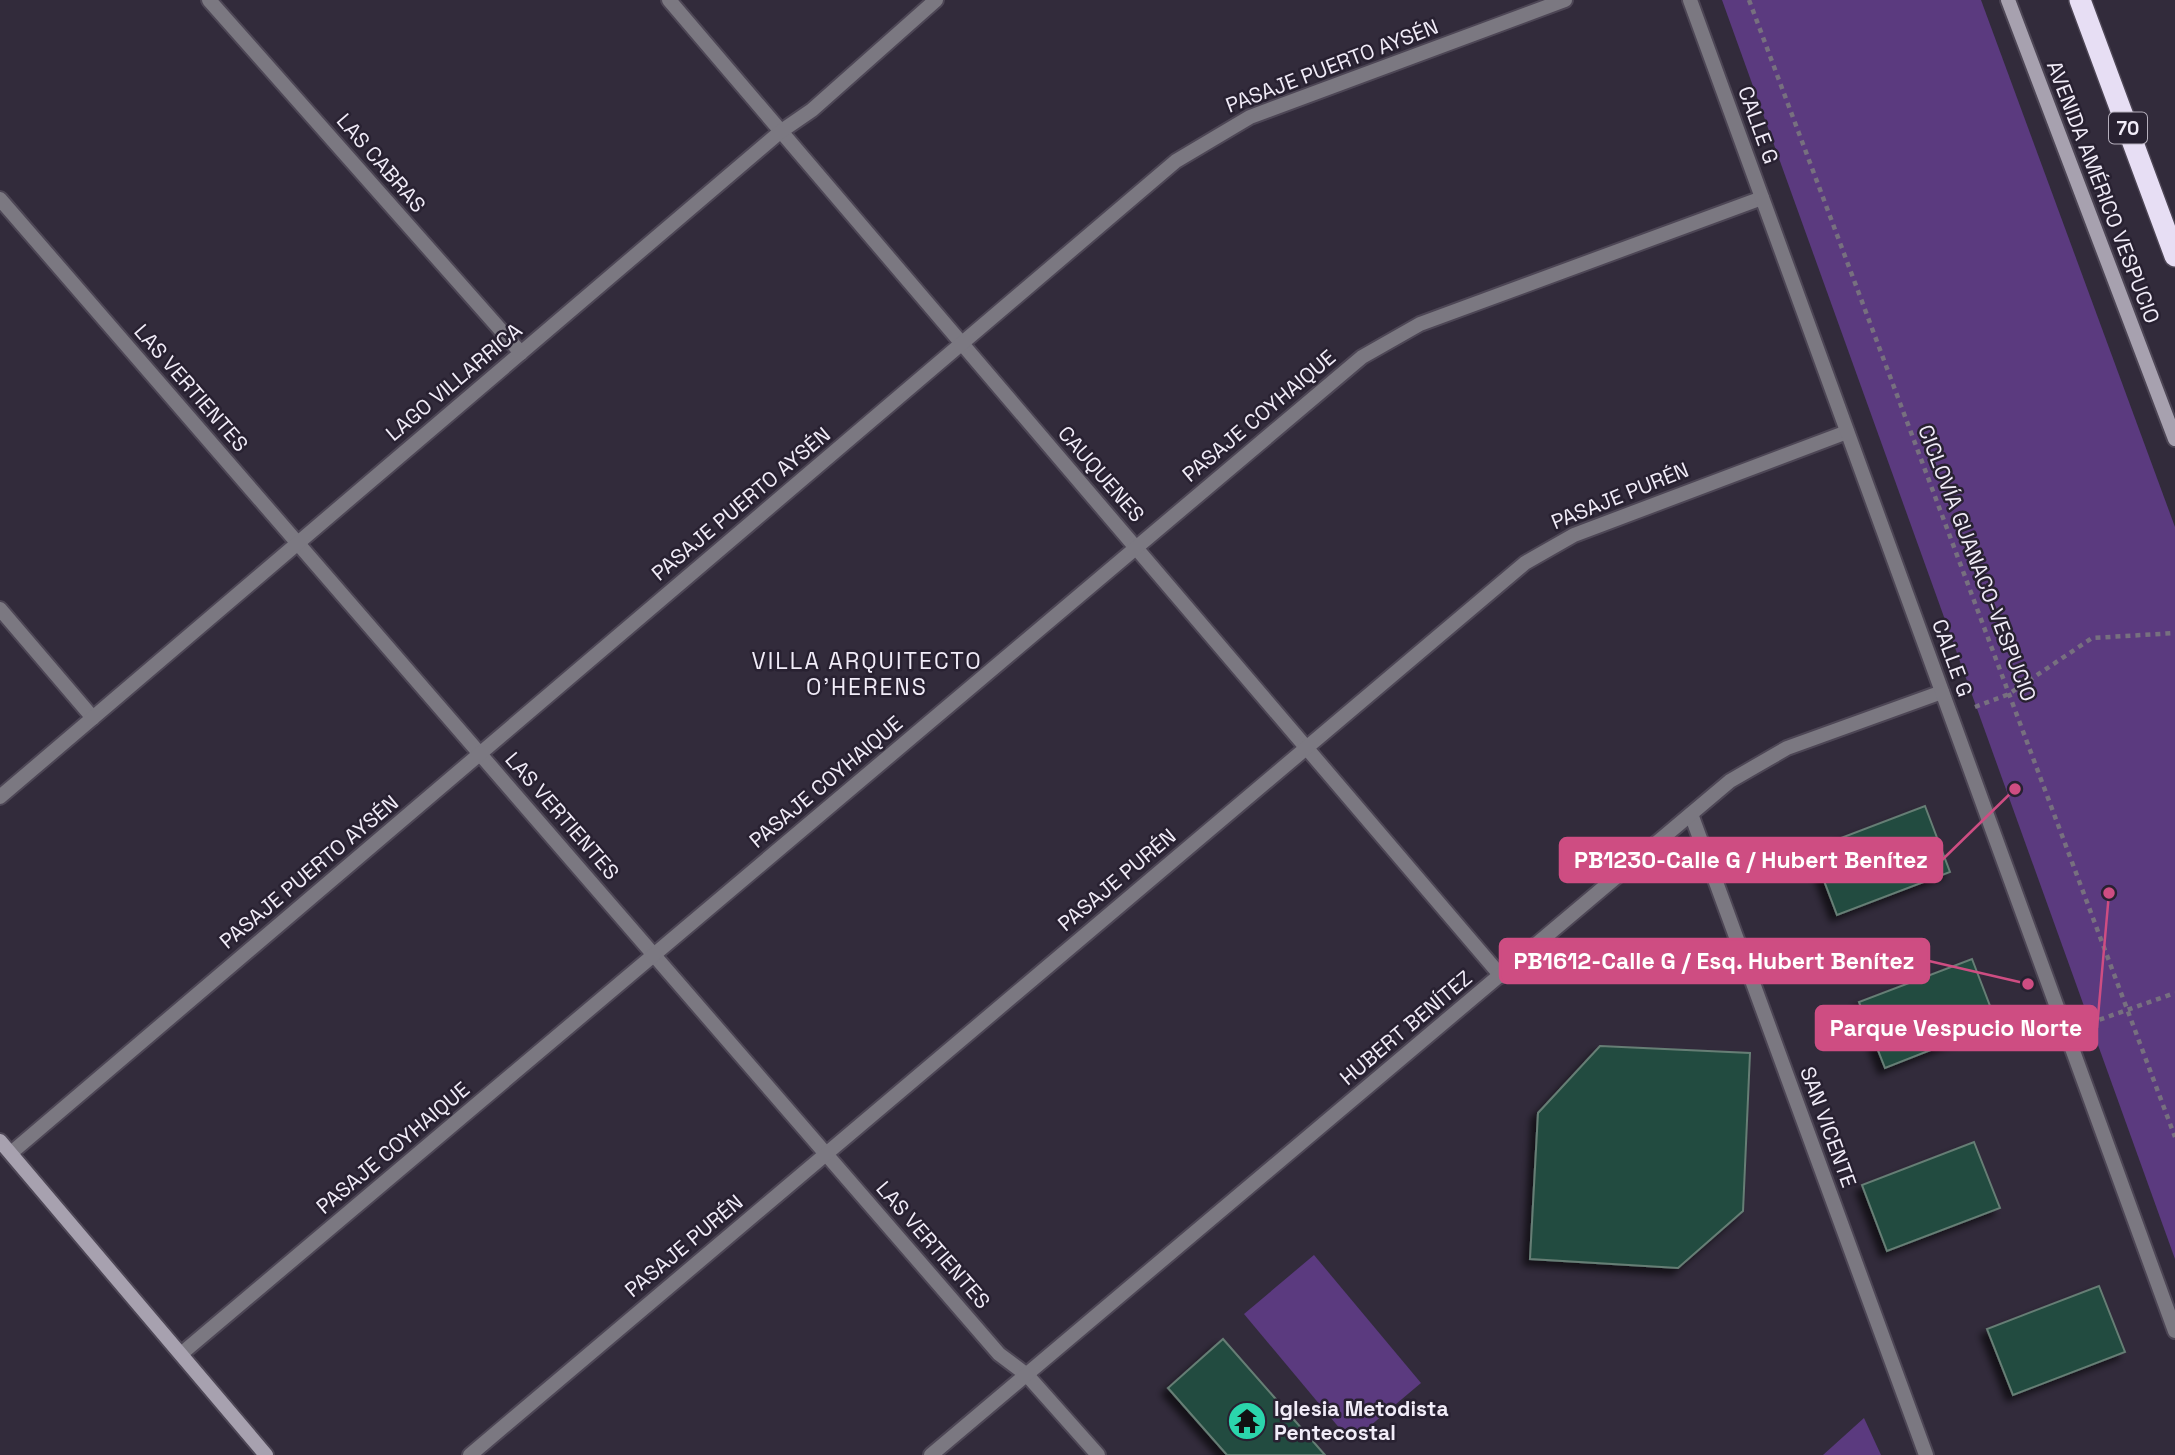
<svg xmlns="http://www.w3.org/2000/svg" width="2175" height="1455" font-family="'Space Grotesk',sans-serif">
<defs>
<filter id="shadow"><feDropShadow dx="-6" dy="6" stdDeviation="3.5" flood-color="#0009"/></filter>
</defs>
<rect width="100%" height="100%" fill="#322b3b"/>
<!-- green -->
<g fill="#5b3a7f">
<path d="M1722 0H1981L2175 527V1259Z"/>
<path d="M1314 1255 1421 1383 1351 1442 1244 1314Z"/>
<path d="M1864 1418 1881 1455H1823Z"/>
</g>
<!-- building -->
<g fill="#224b3f" stroke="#667e75" stroke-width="2" filter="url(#shadow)">
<path d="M1925 806 1950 872 1837 915 1812 849Z"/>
<path d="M1972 959 1997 1024 1885 1068 1859 1002Z"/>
<path d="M1600 1046 1750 1053 1743 1211 1678 1268 1530 1259 1538 1113Z"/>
<path d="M1974 1142 2000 1208 1887 1251 1862 1185Z"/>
<path d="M2099 1286 2125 1352 2013 1395 1987 1329Z"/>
<path d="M1223 1339 1325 1455H1227L1168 1388Z"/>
</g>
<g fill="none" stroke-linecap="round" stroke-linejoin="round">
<!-- minor casing -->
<g stroke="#4d4655" stroke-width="18">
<g id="minor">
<path d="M209 0 521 353"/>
<path d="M669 0 1501 976"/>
<path d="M0 199 999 1354 1027 1375 1098 1455"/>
<path d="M0 609 93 718"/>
<path d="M0 797 780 132 812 110 936 0"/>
<path d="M1691 814 1926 1455"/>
<path d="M11 1153 1176 161 1250 117 1565 0"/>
<path d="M181 1354 1362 357 1420 324 1762 198"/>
<path d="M470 1455 1525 563 1574 535 1847 432"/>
<path d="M931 1455 1730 781 1787 748 1942 692"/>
</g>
</g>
<!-- tertiary casing -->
<g stroke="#4d4655" stroke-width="18">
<path id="tertiary" d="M1690 0 2175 1331"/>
</g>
<!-- secondary casing -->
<g stroke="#4d4655" stroke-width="18">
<g id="secondary">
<path d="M2008 0 2175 439"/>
<path d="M0 1141 266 1455"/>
</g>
</g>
<!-- motorway casing -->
<g stroke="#4d4655" stroke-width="24">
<path id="motorway" d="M2080 0 2175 256"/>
</g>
<!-- path -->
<g stroke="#77707f" stroke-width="4.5" stroke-dasharray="5 5" stroke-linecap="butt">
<path d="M1749 0 2175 1137"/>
<path d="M1975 707 2009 694 2092 638 2175 633"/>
<path d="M2090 1023 2175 993"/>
</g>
<!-- minor -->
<use href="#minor" stroke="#7b7881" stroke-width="14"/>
<!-- tertiary -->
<use href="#tertiary" stroke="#7b7881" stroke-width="14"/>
<!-- secondary -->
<use href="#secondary" stroke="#a7a1af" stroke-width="14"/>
<!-- motorway -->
<use href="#motorway" stroke="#e7def4" stroke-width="21"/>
</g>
<!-- icons -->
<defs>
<g id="temple-disc" transform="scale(2.0125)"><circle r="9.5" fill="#2bd5ac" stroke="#282131"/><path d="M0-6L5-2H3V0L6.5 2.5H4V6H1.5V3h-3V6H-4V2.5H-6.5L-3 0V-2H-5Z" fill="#111"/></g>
</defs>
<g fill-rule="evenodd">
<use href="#temple-disc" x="1247" y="1421"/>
</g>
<g text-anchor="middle" stroke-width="5" stroke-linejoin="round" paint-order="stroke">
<!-- shield labels -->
<rect fill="#282131" stroke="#b5afbc" stroke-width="2" x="2109" y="112.5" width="38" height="31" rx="5"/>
<g font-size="19" font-weight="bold" fill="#f1ecf8">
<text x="2128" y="135">70</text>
</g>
<!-- street labels -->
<g font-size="21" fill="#f1ecf8" stroke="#282131">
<text transform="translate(1332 66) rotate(-21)" y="7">PASAJE PUERTO AYSÉN</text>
<text transform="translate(1758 125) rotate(70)" y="7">CALLE G</text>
<text transform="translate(381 163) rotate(49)" y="7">LAS CABRAS</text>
<text transform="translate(2103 192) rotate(69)" y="7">AVENIDA AMÉRICO VESPUCIO</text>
<text transform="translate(454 382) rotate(-40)" y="7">LAGO VILLARRICA</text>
<text transform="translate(191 388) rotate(49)" y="7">LAS VERTIENTES</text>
<text transform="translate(1259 416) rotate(-40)" y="7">PASAJE COYHAIQUE</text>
<text transform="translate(1101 474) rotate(49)" y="7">CAUQUENES</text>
<text transform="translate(1620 496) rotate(-22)" y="7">PASAJE PURÉN</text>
<text transform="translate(741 504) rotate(-40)" y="7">PASAJE PUERTO AYSÉN</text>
<text transform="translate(1977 563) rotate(69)" y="7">CICLOVÍA GUANACO-VESPUCIO</text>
<text transform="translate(1952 658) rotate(70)" y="7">CALLE G</text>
<text transform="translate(826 782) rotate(-40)" y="7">PASAJE COYHAIQUE</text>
<text transform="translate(562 816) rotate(49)" y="7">LAS VERTIENTES</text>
<text transform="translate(309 872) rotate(-40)" y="7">PASAJE PUERTO AYSÉN</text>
<text transform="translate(1117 880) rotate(-40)" y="7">PASAJE PURÉN</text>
<text transform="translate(1406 1028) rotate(-40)" y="7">HUBERT BENÍTEZ</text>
<text transform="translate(1828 1127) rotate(70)" y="7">SAN VICENTE</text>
<text transform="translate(393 1148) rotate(-40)" y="7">PASAJE COYHAIQUE</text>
<text transform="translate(933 1245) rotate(49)" y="7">LAS VERTIENTES</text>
<text transform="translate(684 1246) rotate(-40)" y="7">PASAJE PURÉN</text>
</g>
<!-- poi labels -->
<g font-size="21" font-weight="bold" fill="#f1ecf8" stroke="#282131" text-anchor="start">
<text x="1274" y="1416">Iglesia Metodista<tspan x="1274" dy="24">Pentecostal</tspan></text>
</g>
<!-- neighbourhood labels -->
<g font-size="23" letter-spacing="2" fill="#f1ecf8" stroke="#282131">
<text x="867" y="669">VILLA ARQUITECTO<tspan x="867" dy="26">O'HERENS</tspan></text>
</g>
</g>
<!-- callouts -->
<path fill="none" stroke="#ce4d82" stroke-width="2.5" d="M2015 789L1942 860M2028 984L1929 961M2109 893L2097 1028"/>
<g fill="#ce4d82" stroke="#282131" stroke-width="2.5">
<circle cx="2015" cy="789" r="7"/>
<circle cx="2028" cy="984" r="7"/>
<circle cx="2109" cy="893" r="7"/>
</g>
<g fill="#ce4d82" stroke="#ce4d82" stroke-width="2.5">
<rect x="1560" y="838" width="382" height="44" rx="7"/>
<rect x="1500" y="939" width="429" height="44" rx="7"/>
<rect x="1816" y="1006" width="281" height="44" rx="7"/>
</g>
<g font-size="23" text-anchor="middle" font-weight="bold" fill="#fff">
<text x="1751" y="868">PB1230-Calle G / Hubert Benítez</text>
<text x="1714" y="969">PB1612-Calle G / Esq. Hubert Benítez</text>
<text x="1956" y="1036">Parque Vespucio Norte</text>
</g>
</svg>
